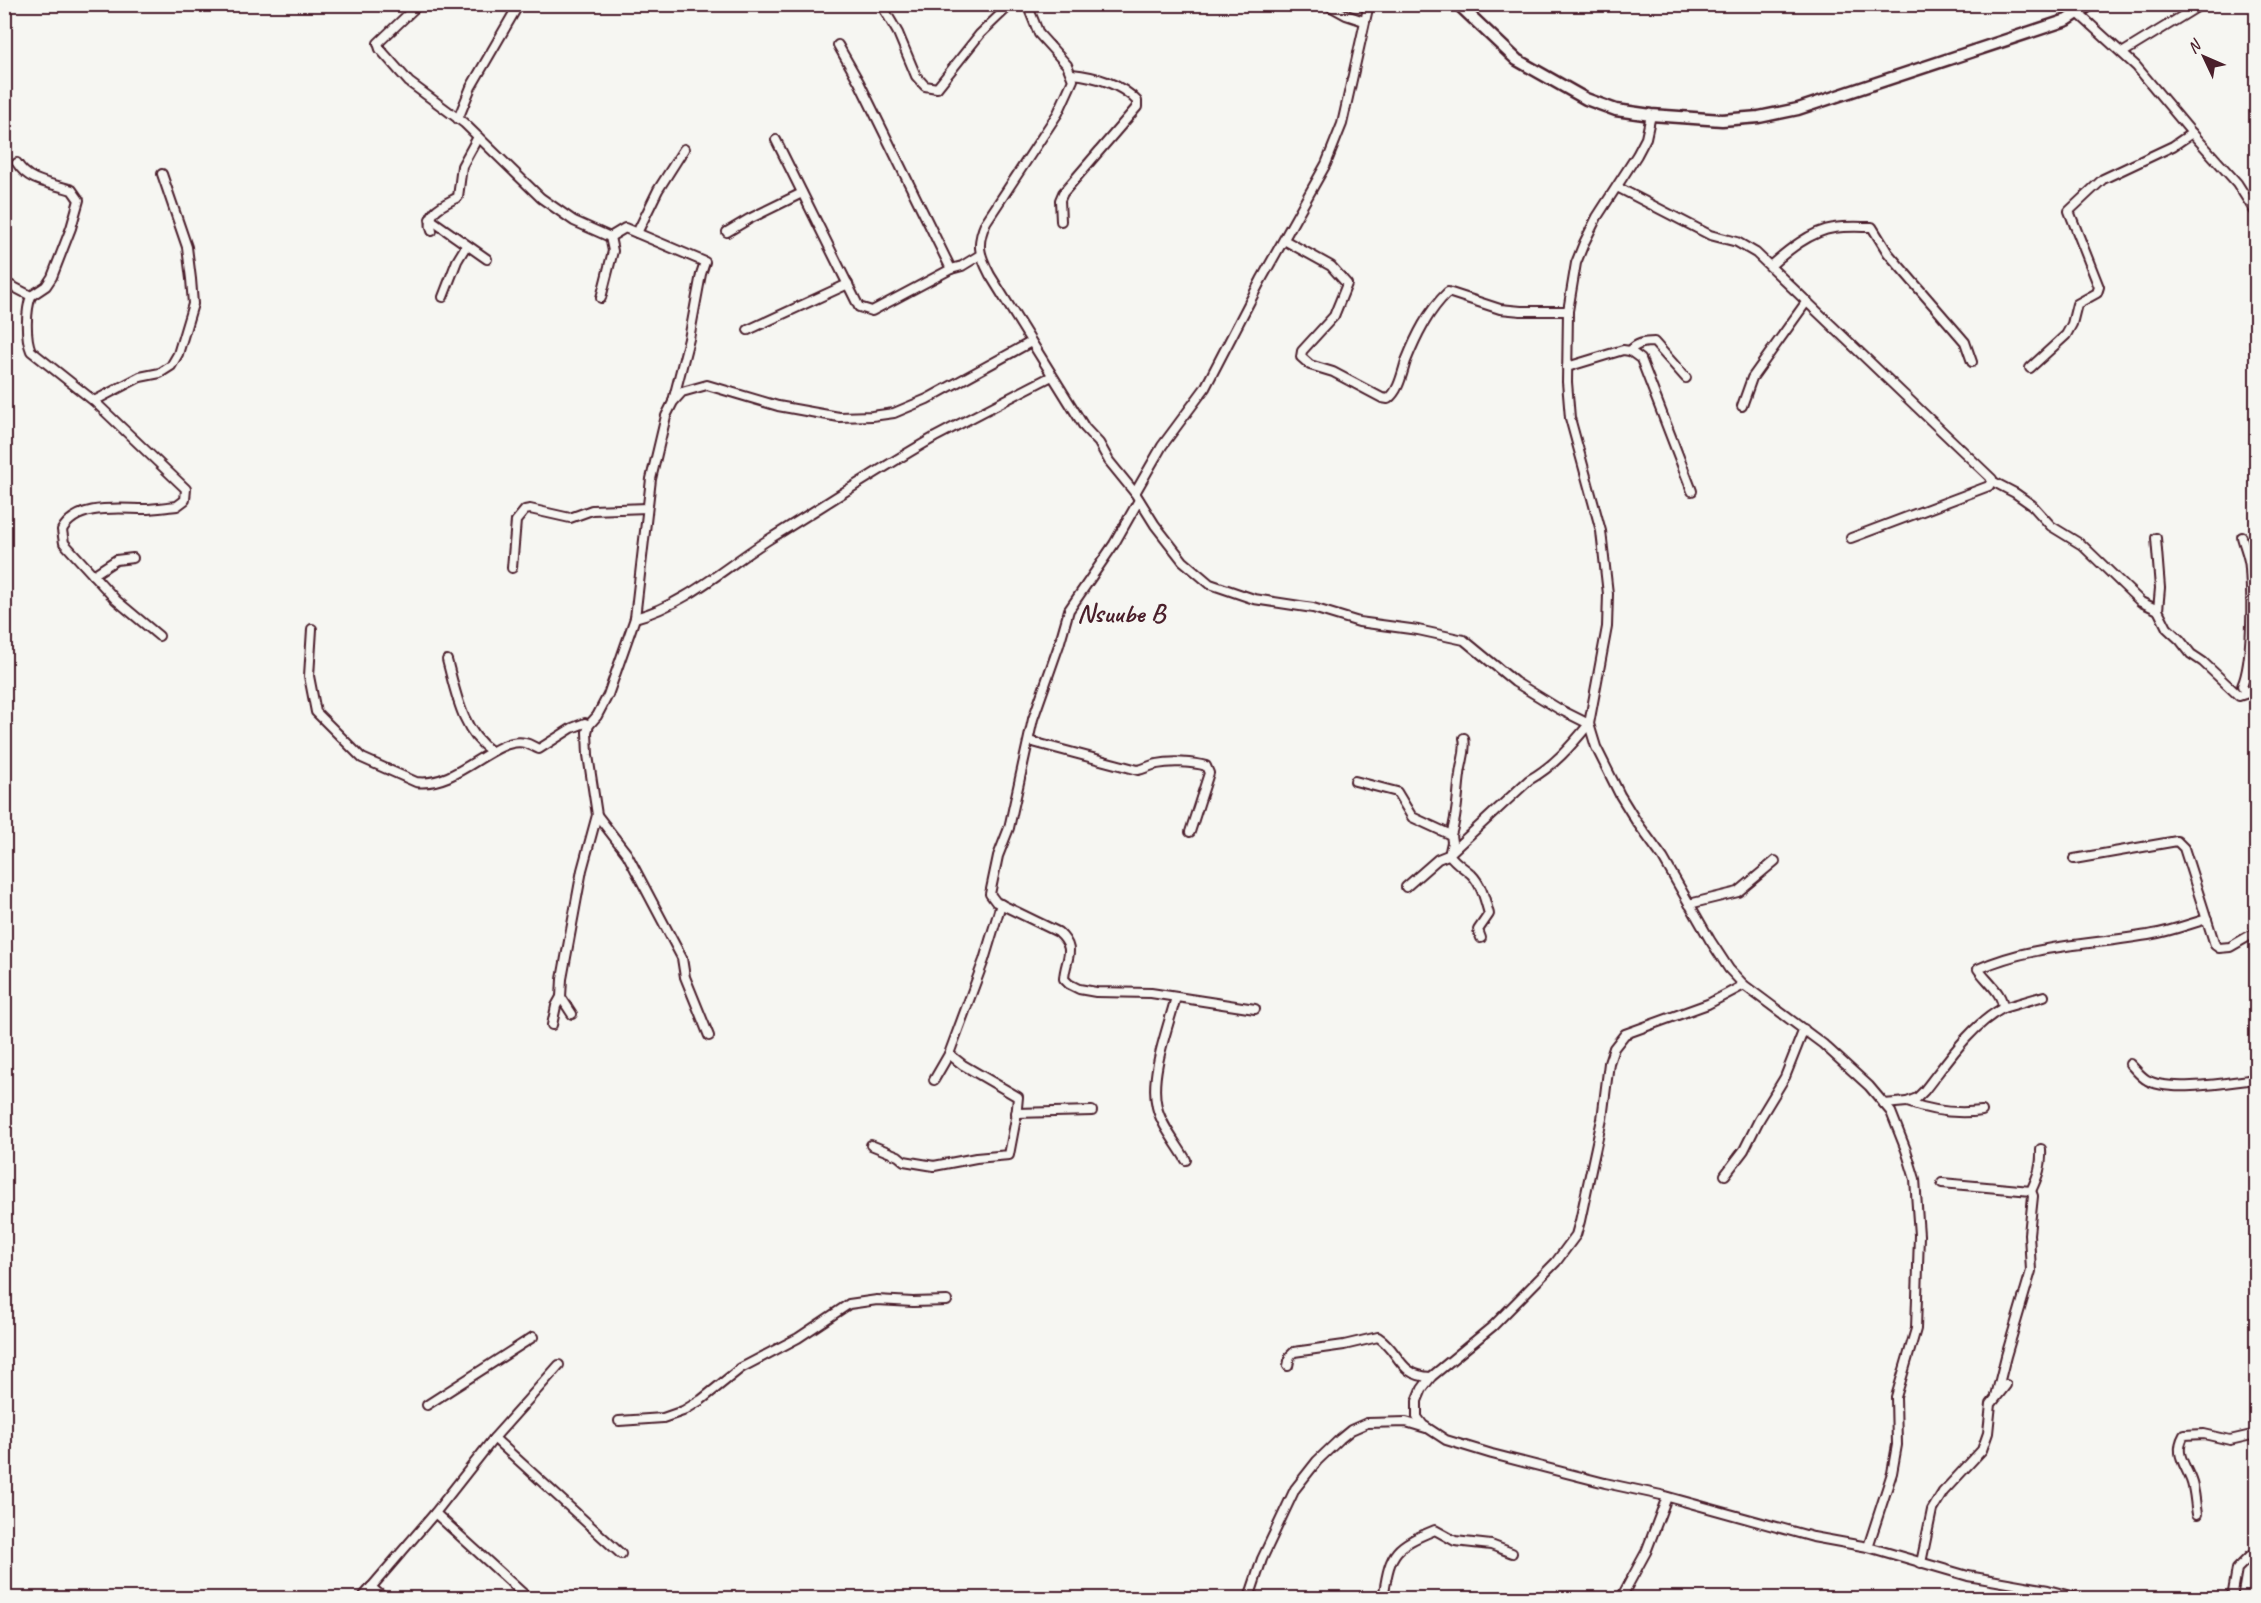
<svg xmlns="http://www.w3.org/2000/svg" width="2261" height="1603" font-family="Caveat,sans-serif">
<rect width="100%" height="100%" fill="#f6f6f2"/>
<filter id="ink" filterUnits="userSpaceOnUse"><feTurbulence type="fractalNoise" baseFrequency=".0167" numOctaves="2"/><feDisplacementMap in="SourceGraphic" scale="12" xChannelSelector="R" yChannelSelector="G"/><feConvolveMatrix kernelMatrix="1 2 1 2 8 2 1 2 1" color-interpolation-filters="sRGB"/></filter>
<g filter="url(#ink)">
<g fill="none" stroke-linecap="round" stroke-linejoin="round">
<!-- street casing -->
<g stroke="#4a1f2b" stroke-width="12">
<g id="street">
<path d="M419 4 378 43 380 49 409 82 464 123 541 198 574 221 610 237"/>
<path d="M881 4 898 33 916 76 925 86 937 88 980 34 1011 4"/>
<path d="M1027 4 1039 34 1067 65 1073 80 1058 113 986 222C976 244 979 254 990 275L1085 428 1099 443 1109 461 1135 493 1155 525 1183 561 1210 584 1254 599 1313 608 1359 622 1418 630 1464 640 1515 682 1559 709 1589 724C1571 746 1554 766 1529 780L1448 855 1438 859 1406 887"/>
<path d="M1326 4 1346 15 1364 21"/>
<path d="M2079 14 2136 66 2192 133 2237 183 2256 213"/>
<path d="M838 45 859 82 951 269 962 266 980 255"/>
<path d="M2122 53 2202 4"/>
<path d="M1651 115 1646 138 1637 155 1597 217 1584 243 1576 263 1568 311 1567 382 1570 418 1601 531 1608 594 1607 627 1589 724 1596 747 1620 795 1636 821 1663 858 1710 940 1729 969 1744 985 1823 1044 1869 1086 1891 1112 1906 1150 1915 1179 1919 1235 1916 1329 1896 1397 1897 1445 1892 1473 1868 1547"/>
<path d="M458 119 471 87 519 4"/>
<path d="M776 140 859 307 872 311 951 269"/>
<path d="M17 163C29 183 52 183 72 190L79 200 71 228 52 277 46 286 31 296"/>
<path d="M1617 187 1710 235 1737 242 1756 253 1992 479 1989 486 1851 538"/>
<path d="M430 219 487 259"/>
<path d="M1061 221 1060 200 1063 193 1137 107V101C1121 84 1095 76 1072 74"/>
<path d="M432 231C425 211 443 205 458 197L462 166 478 137"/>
<path d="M727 232 749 219 802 193"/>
<path d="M637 233 658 190 684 149"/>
<path d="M610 237 625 228 705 262 701 274 689 339 673 401"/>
<path d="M1284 240 1331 266 1347 284 1334 316 1302 351 1301 357 1310 365 1333 372 1382 398 1388 399C1399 391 1402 373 1406 361 1416 336 1428 311 1448 292L1500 309 1521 311H1568"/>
<path d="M1770 266C1787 251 1811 231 1834 228 1846 226 1860 227 1872 227L1888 253 1965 342 1972 362"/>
<path d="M4 282 31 296C26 310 25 337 31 351L94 401 186 489 185 500 177 506C166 507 155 509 144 509 118 509 77 503 62 530L64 543 116 600 159 636"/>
<path d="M443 297 457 261 466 246"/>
<path d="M601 298 613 251 610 237"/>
<path d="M748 330 848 284"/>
<path d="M1630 351C1637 343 1644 342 1654 342L1686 378"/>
<path d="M1567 367 1623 350 1630 351 1641 359 1692 491"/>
<path d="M2030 368 2066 335 2072 324 2077 304 2097 293 2099 287 2069 211 2103 179 2173 146 2192 133"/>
<path d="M94 401 140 377 160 373 171 366 178 354 193 304 191 279 187 247 162 174"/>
<path d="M1742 406 1752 378 1807 301"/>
<path d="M1992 481 2015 493 2032 505 2051 526 2082 545 2141 602 2158 610 2167 628 2180 640 2191 654 2203 662 2239 696 2248 693"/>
<path d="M1135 493 1162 446 1205 388 1261 280 1326 164 1342 124 1369 4"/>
<path d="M1139 500 1114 544 1069 610 1059 645 1033 719 1009 828 998 856 990 894 996 902 1058 932C1078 950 1065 958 1064 979L1069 984 1079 989 1096 992 1151 993 1255 1009"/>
<path d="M2242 537C2245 548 2250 559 2250 569 2252 597 2253 662 2242 686L2247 693 2256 692"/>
<path d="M2156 538 2160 588 2158 610"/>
<path d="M512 568 516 521 525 510 530 509 570 518 592 510 647 508"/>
<path d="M93 575 116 560 133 558"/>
<path d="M635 618C687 604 726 566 771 538 826 504 879 469 935 437 974 416 1013 396 1052 376"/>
<path d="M312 629 309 676 316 712 362 758 416 782C458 788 494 736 525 743 530 744 534 747 539 749L572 728 585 723 589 725"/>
<path d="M447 660C456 693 462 731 491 751"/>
<path d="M1029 741 1138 770C1145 769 1150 765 1157 764 1171 761 1193 762 1206 766L1209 773 1190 832"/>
<path d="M1355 781 1397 792 1412 817 1451 835 1452 842 1450 851"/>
<path d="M597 815 627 854 682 958 685 977 709 1036"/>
<path d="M1451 835C1458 813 1457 797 1460 775 1461 762 1467 752 1464 738"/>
<path d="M1449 854C1455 863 1463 867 1471 874 1482 885 1485 900 1489 914L1478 930 1481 938"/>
<path d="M2074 859 2177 841 2184 848 2215 945 2219 948 2230 947 2256 932"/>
<path d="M1689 904 1738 892 1775 861"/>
<path d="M1744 985 1708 1004 1625 1034 1614 1048 1609 1063 1602 1119 1580 1221 1576 1235 1556 1262 1493 1326 1431 1377 1422 1389 1417 1401V1417L1423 1425 1446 1440 1492 1454 1605 1483 1661 1495 1813 1537 1868 1547 1968 1576 2048 1590 2078 1598"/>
<path d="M2044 996 2003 1008C2003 993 1986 981 1978 969 2033 944 2095 945 2153 934 2171 931 2189 924 2207 919"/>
<path d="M1176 997C1168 1028 1149 1075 1157 1107 1161 1125 1177 1144 1186 1160"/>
<path d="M572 1014 561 997 562 979 582 870 597 815 588 755 587 732 589 725 597 716 608 695 635 618 651 479 666 416 673 402 682 392 707 385 778 406 839 417 872 416 894 413 927 399 1031 342"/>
<path d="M552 1025 556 1006 561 997"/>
<path d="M949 1054 984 960 1001 904"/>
<path d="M2130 1064C2135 1069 2141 1077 2147 1080 2169 1093 2231 1082 2256 1079"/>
<path d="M1884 1104 1907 1102"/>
<path d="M1982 1111C1957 1114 1931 1111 1907 1102L1917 1098 1924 1091C1947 1062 1970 1026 2003 1008"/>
<path d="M1016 1113 1092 1111"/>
<path d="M871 1145 898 1156 904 1161 934 1166 976 1158 1009 1155 1016 1118 1018 1097 963 1065 949 1054 934 1080"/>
<path d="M1725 1175 1744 1150 1759 1120 1785 1077 1804 1029"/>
<path d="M1942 1183 2031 1191 2033 1196 2029 1234 2031 1271 2006 1356 1996 1396"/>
<path d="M2031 1191C2038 1176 2042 1165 2041 1149"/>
<path d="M1288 1366 1290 1356 1294 1352 1344 1345 1378 1337C1400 1351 1398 1376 1431 1377"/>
<path d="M427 1405 533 1337"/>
<path d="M619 1421 663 1418 683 1411 701 1400 741 1368 798 1338 849 1304 877 1300 913 1302 947 1301"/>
<path d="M494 1438 621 1554"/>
<path d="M435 1513 528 1598"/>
<path d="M2197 1514C2195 1503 2195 1490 2191 1480 2184 1462 2174 1453 2184 1435L2204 1434 2230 1440 2256 1434"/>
<path d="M1921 1563 1932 1510 1943 1492 1982 1450 1988 1433 1991 1404 2006 1385"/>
<path d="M371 1587 384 1598"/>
<path d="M1384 1593C1390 1551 1396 1546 1435 1530L1455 1541 1491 1545 1512 1553"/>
<path d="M362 1598 435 1513 494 1438 559 1365"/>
<path d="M1249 1598 1262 1559 1295 1489 1317 1461 1340 1439 1351 1430 1367 1423 1406 1422 1426 1428"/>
<path d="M1621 1598 1646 1552 1667 1497"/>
<path d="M2232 1598 2237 1569 2250 1556"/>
</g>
</g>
<!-- secondary casing -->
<g stroke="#4a1f2b" stroke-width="15">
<path id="secondary" d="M1458 4 1517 60 1586 99 1616 110 1651 115 1722 120 1759 117 1798 109 2067 20 2091 4"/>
</g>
<!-- street -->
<use href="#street" stroke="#f6f6f2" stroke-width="8"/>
<!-- secondary -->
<use href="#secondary" stroke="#f6f6f2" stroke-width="10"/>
</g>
</g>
<g text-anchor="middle" stroke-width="4.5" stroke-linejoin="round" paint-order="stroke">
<!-- quarter labels -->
<g font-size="27" font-weight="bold" fill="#4a1f2b" stroke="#f6f6f2">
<text x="1121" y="622">Nsuube B</text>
</g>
</g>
<!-- margin -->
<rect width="2261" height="1603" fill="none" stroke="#f6f6f2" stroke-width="24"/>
<rect x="12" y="12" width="2237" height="1579" fill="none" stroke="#4a1f2b" stroke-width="2" filter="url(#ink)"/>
<!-- north arrow -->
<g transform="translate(2204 57) rotate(314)" stroke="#f6f6f2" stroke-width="4.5" paint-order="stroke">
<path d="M0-4.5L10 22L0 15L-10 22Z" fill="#4a1f2b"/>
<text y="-9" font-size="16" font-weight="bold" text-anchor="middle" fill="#4a1f2b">N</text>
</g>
</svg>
